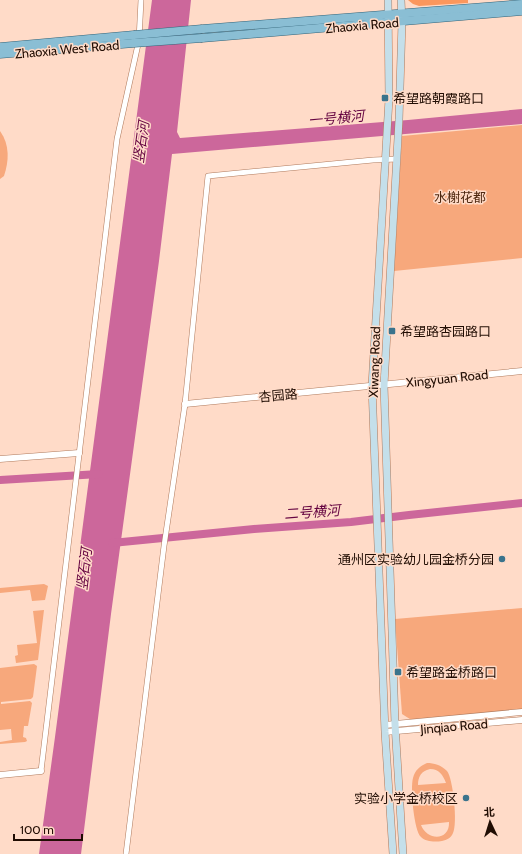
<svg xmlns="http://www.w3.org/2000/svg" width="522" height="854" font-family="Cabin,'Noto Sans SC',sans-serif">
<rect width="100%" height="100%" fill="#ffdbc8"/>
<!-- green -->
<g fill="#f7a87c" fill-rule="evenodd">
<path d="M522 125V258L394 271 402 136Z"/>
<path d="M0 131C10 145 9 161 4 176L0 179Z"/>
<path d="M44 584 48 586 45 600 32 601 30 590 0 593V588Z"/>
<path d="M522 608V711L413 721 402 714 395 619Z"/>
<path d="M44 610 38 660 16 663 15 656 18 655 17 645 37 643 33 611Z"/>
<path d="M34 664 37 666 33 697 31 699 1 702V704L30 701 32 703 28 726H24L23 737 26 738 27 741 25 742 0 744V742L12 740 11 729 0 730V668Z"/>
<path d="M427 763C434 763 441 765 447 771 453 778 458 824 453 833 451 838 447 840 442 841 435 842 426 842 421 837 414 831 410 788 413 778 415 770 420 766 427 763ZM430 769C439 769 443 775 446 783L418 785C418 777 421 771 430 769ZM449 822C450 841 427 841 421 825Z"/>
</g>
<!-- forest -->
<path fill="#fb975d" d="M408 0H468V3L419 6 413 4Z"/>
<!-- water -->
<path fill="#cc679b" d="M152 0H191L177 132 180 138 408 120 522 109V124L172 154 159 261 111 614 81 854H39L55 737Z"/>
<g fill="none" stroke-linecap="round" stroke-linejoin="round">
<!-- river -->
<g stroke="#cc679b" stroke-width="8">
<path d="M0 480 99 474"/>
<path d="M112 543 254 529 351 522 409 515 522 503"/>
</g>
<!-- minor casing -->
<g stroke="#b07a5c" stroke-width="6">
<g id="minor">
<path d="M41 771 117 139 139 40 141 0"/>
<path d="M126 854 164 546 185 404 208 176 373 160 397 159"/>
</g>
</g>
<!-- tertiary casing -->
<g stroke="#b07a5c" stroke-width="7">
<g id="tertiary">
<path d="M185 404 522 371"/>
<path d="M0 459 79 453"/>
<path d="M385 725 522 712"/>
<path d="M385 732 522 720"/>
<path d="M0 775 41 771"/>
</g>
</g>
<!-- secondary casing -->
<g stroke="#b07a5c" stroke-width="8">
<g id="secondary">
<path d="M388 0 389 99 372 386 385 732 393 854"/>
<path d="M401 0 402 22 399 120 384 385 395 724 403 854"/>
</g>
</g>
<!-- primary casing -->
<g stroke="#336479" stroke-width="9">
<g id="primary">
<path d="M202 29 522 4"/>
<path d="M202 38 522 11"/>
<path d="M0 47 134 35"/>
<path d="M0 54 134 43"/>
</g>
</g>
<!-- minor -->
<use href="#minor" stroke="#fff" stroke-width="5"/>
<!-- tertiary -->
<use href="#tertiary" stroke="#fff" stroke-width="6"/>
<!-- secondary -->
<use href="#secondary" stroke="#c4dfea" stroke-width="7"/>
<!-- primary -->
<use href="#primary" stroke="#8abed4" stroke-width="8"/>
<!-- primary-bridge casing -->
<g stroke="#336479" stroke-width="9" stroke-linecap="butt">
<g id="primary-bridge">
<path d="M134 35 202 29"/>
<path d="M134 43 202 38"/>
</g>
</g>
<!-- primary-bridge -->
<use href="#primary-bridge" stroke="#8abed4" stroke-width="8"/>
</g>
<!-- markers -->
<g fill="#3a738c" stroke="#ffdbc8" stroke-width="1.5">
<rect x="381" y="94" width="8" height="8" rx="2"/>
<rect x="388" y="327" width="8" height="8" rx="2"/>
<circle cx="502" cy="559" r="4"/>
<rect x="394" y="668" width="8" height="8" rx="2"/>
<circle cx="466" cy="798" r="4"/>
</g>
<g text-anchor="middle" stroke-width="3" stroke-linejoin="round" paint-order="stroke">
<!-- street labels -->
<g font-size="13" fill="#210d03" stroke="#ffdbc8">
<text transform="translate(362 25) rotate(-5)" y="5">Zhaoxia Road</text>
<text transform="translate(67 49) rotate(-5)" y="5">Zhaoxia West Road</text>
<text transform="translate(374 362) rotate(-88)" y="5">Xiwang Road</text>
<text transform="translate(447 378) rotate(-6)" y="5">Xingyuan Road</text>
<text transform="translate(278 395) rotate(-5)" y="5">杏园路</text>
<text transform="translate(454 726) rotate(-5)" y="5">Jinqiao Road</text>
</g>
<!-- poi labels -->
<g font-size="13" fill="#210d03" stroke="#ffdbc8" text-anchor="start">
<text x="393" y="103">希望路朝霞路口</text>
<text x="400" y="336">希望路杏园路口</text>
<text x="494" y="564" text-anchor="end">通州区实验幼儿园金桥分园</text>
<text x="406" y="677">希望路金桥路口</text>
<text x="458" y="803" text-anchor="end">实验小学金桥校区</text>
</g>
<!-- park labels -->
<g font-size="13" fill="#4f2810" stroke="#ffdbc8">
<text x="460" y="202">水榭花都</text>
</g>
<!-- water labels -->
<g font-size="14" font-style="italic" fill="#650441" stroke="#ffdbc8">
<text transform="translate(336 118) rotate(-5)" y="5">一号横河</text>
<text transform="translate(141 142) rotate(-82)" y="5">竖石河</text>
<text transform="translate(312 512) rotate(-4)" y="5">二号横河</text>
<text transform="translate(84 569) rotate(-83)" y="5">竖石河</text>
</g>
</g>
<!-- north arrow -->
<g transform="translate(490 822) rotate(356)" stroke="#ffdbc8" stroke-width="3" paint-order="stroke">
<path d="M0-3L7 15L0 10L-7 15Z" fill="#210d03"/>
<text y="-6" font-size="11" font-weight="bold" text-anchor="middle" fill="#210d03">北</text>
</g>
<!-- scale -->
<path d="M14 834v6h68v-6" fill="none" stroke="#210d03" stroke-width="2"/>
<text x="20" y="834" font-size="12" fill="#210d03" stroke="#ffdbc8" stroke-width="3" paint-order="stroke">100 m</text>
</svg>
